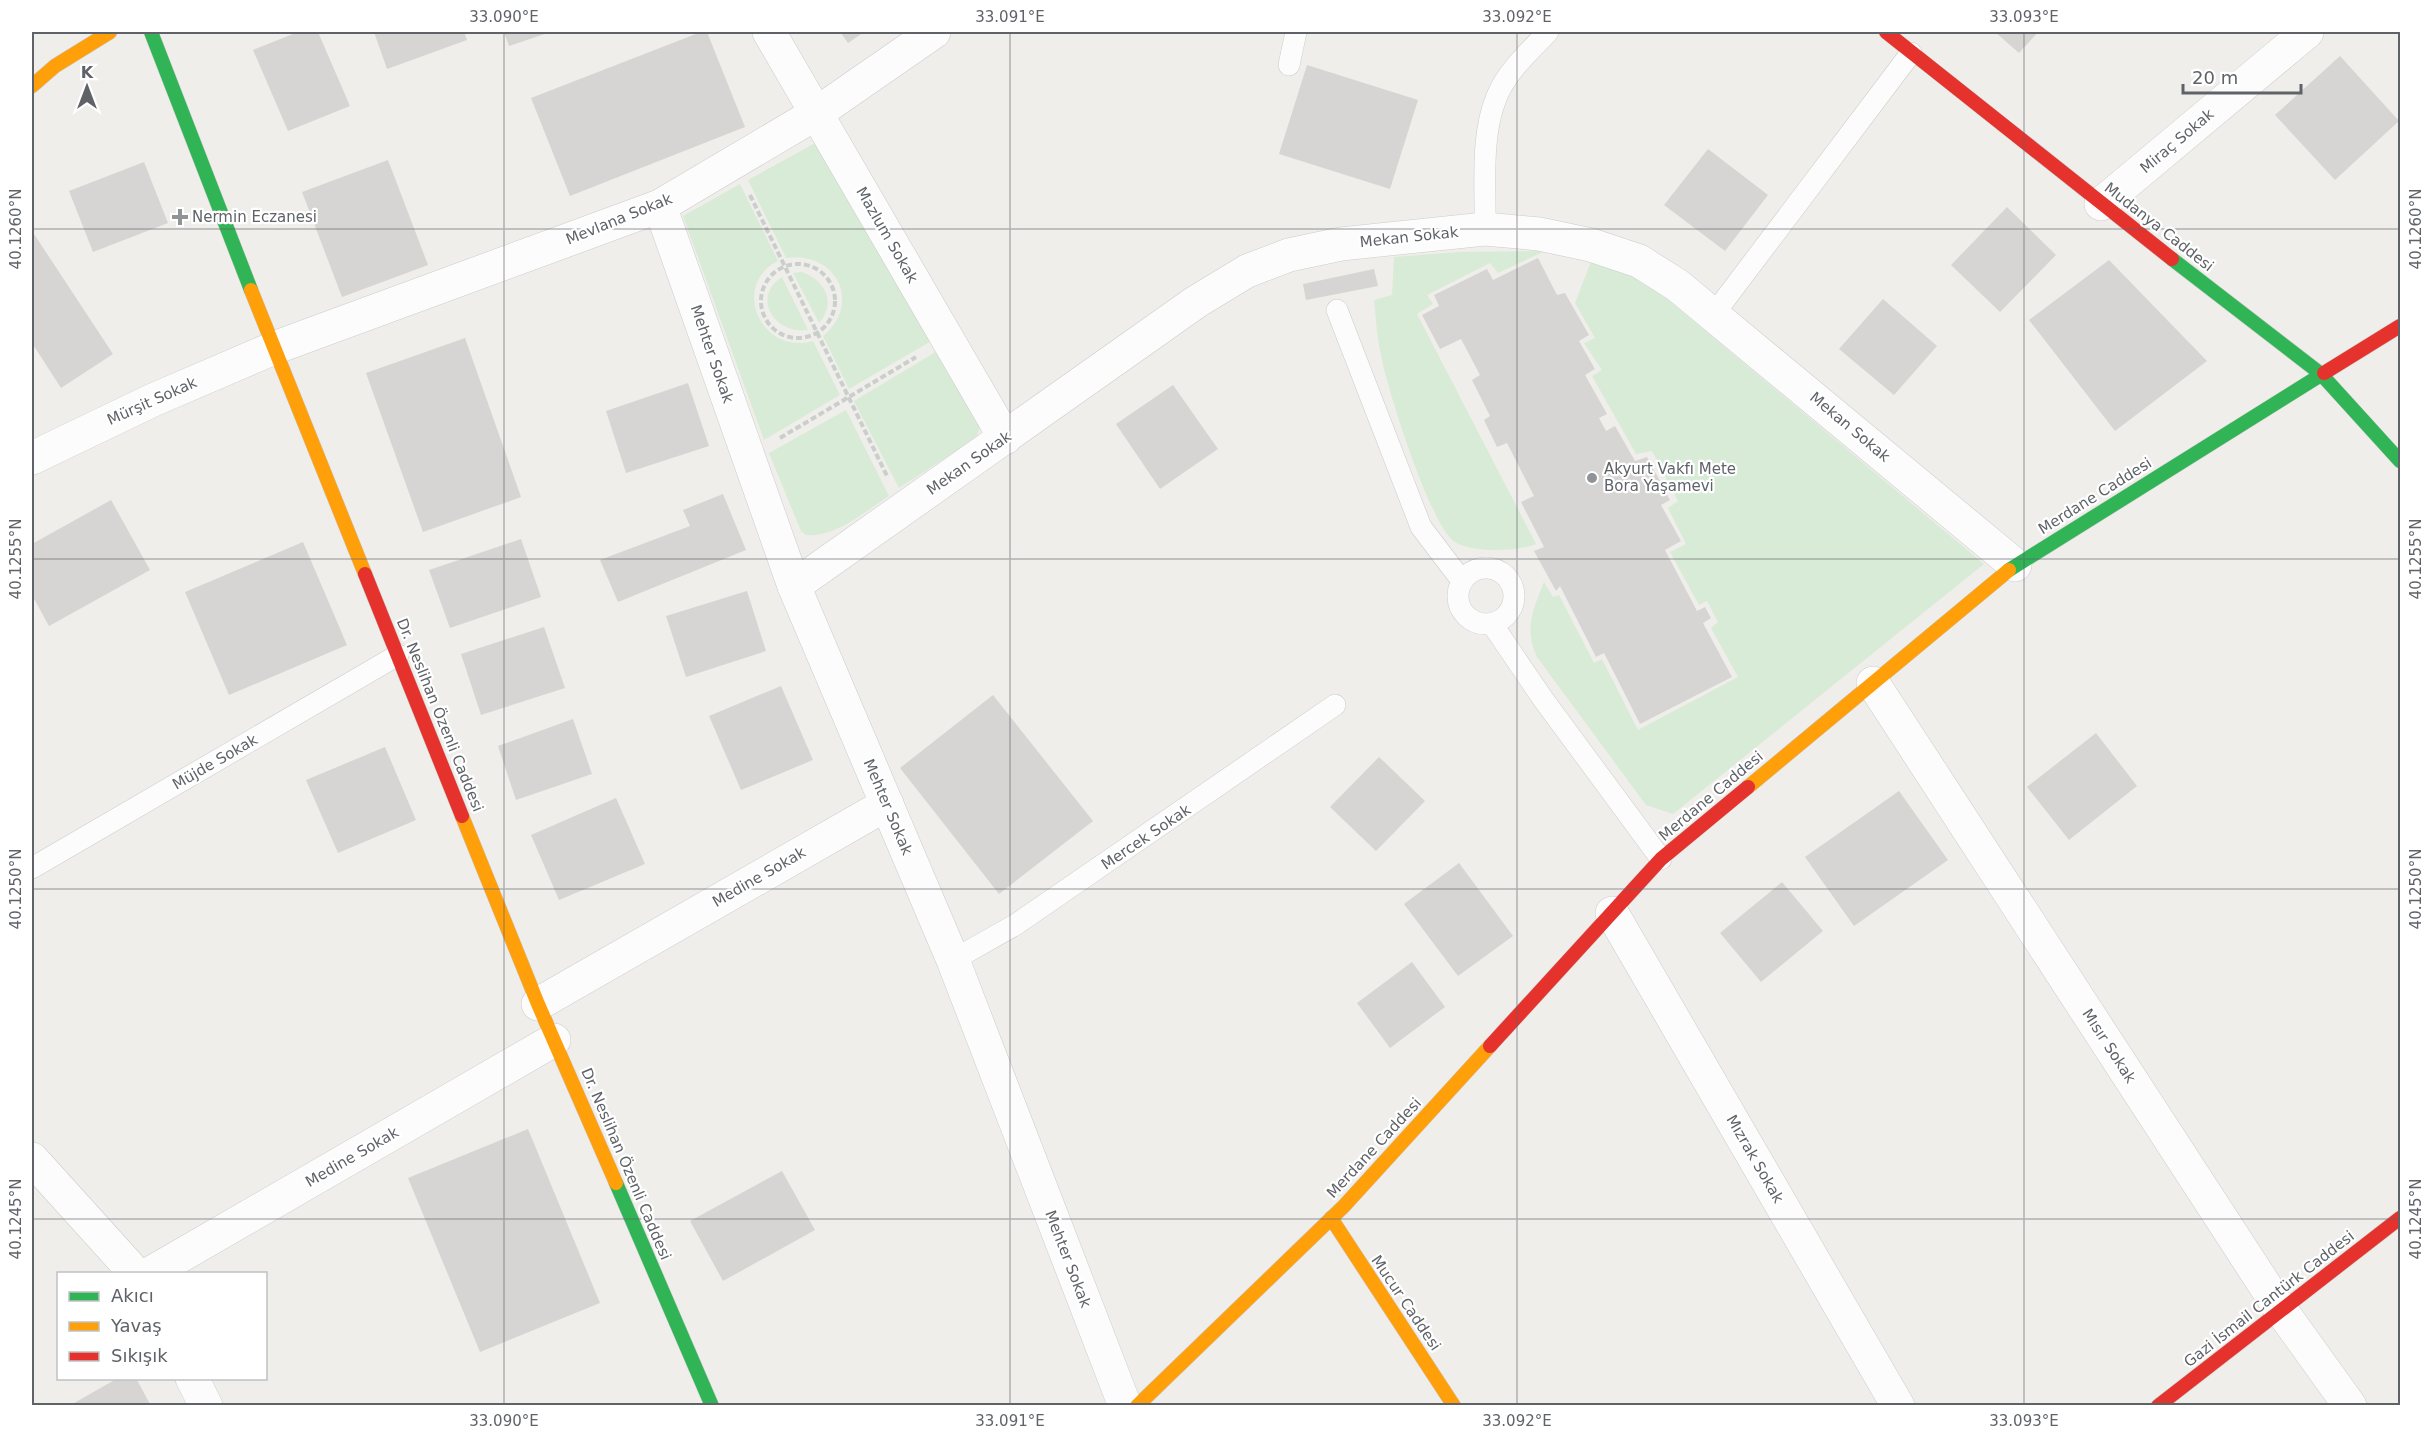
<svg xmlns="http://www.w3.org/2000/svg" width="2432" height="1437" font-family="'DejaVu Sans',sans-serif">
<rect width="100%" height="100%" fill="#efeeea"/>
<!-- green -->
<g fill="#d8ebd6">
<path d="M815 143 933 340 849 389 823 336C863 303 836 251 786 258L748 180Z"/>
<path d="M740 184 778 261C730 285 761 356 813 341L840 395 764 440 683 216Z"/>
<path d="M1545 251 1498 273 1490 263 1427 295 1433 304 1417 314 1536 544C1517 552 1473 553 1455 542 1431 528 1386 385 1381 355 1377 337 1376 318 1374 300L1392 295 1394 257 1458 252Z"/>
<path d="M1592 259 1630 275 1654 288 1984 564 1673 814 1646 805 1537 657C1524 629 1533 609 1544 582L1553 597 1559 595 1594 663 1602 659 1638 730 1738 677 1711 628 1718 622 1707 601 1699 605 1670 552 1686 544 1668 508 1678 501 1652 451 1636 454 1592 376 1602 370 1584 343 1595 338 1575 303Z"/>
<path d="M802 272C825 280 837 303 819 323L793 273Z"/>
<path d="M782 277 808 330C774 335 751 297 782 277Z"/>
<path d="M939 350 980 427 976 438 899 488 854 401Z"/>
<path d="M846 410 889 496C865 511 836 538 806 535L801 531 769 453Z"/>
</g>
<!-- building -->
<g fill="#d6d5d3">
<path d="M298 32H318L350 106 288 131 253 50Z"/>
<path d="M374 32H464L467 40 387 69Z"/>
<path d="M504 32H551L509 46Z"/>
<path d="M701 32H707L745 127 570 196 531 98Z"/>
<path d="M840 32H864L848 43Z"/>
<path d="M1995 32H2038L2019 53Z"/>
<path d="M2340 56 2399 121 2335 180 2275 115Z"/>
<path d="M1307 65 1418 100 1390 189 1279 154Z"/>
<path d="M1708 149 1768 195 1725 251 1664 205Z"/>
<path d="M388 160 428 265 342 297 302 192Z"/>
<path d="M144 162 168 223 93 252 69 191Z"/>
<path d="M2007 207 2056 255 2000 312 1951 265Z"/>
<path d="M32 231 113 354 61 388 32 343Z"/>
<path d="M1538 258 1557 295 1565 293 1589 335 1579 341 1595 369 1585 375 1607 414 1599 418 1606 431 1615 426 1635 461 1647 457 1670 500 1661 505 1681 541 1665 550 1697 611 1705 607 1711 618 1703 623 1732 677 1640 724 1604 653 1596 657 1560 586 1556 591 1534 551 1544 547 1521 502 1534 496 1507 443 1497 447 1484 420 1490 416 1472 380 1480 375 1461 339 1440 349 1422 315 1439 306 1434 295 1487 269 1493 280Z"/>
<path d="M2109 260 2207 361 2115 431 2029 320Z"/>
<path d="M1374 269 1378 286 1306 300 1303 284Z"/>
<path d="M1883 299 1937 346 1894 395 1839 349Z"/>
<path d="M465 338 521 497 423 532 366 373Z"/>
<path d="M688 383 709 446 626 473 606 411Z"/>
<path d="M1173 385 1218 449 1160 489 1116 424Z"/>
<path d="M723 494 746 550 618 602 600 560 690 526 683 510Z"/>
<path d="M111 500 150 570 49 626 32 595V544Z"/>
<path d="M521 539 541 597 450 628 429 570Z"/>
<path d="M303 542 347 645 229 695 185 592Z"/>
<path d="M747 591 766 651 686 677 666 616Z"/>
<path d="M544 627 565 688 481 715 461 654Z"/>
<path d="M781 686 813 760 741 790 709 716Z"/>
<path d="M993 695 1093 821 999 894 900 768Z"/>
<path d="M573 719 592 774 516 800 498 746Z"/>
<path d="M2096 733 2137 786 2069 840 2027 787Z"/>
<path d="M385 747 416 820 338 853 306 780Z"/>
<path d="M1379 757 1425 801 1376 851 1330 807Z"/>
<path d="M1899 791 1948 860 1854 926 1805 857Z"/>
<path d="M616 798 645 864 559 900 531 835Z"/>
<path d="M1459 863 1513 936 1458 976 1404 904Z"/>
<path d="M1782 882 1823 931 1761 982 1720 933Z"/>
<path d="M1412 962 1445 1007 1390 1048 1357 1003Z"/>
<path d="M528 1129 600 1303 480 1352 408 1178Z"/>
<path d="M782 1171 815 1230 723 1281 690 1221Z"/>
<path d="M118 1378H136L151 1406H69Z"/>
</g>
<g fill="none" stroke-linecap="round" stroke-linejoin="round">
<!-- lane casing -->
<g stroke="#cbcccc" stroke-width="22">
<g id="lane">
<path d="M1289 65 1296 32"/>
<path d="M1485 229C1486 186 1480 136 1497 96 1507 71 1530 51 1548 32"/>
<path d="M1337 310 1421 527 1462 581"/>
<path d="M1714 314 1911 53"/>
<circle cx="1486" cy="596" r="28"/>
<path d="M1492 624 1543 699 1661 859"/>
<path d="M32 868 398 655"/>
<path d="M953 960 1015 925 1335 705"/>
</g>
</g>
<!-- street casing -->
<g stroke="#cbcccc" stroke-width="34">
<g id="street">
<path d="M769 32 1005 438"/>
<path d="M2101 204 2307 32"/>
<path d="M660 206 794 586 953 960 1125 1406"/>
<path d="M32 458 153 400 274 348 660 206 817 113 934 32"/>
<path d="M794 586 1196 302 1247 271 1289 255 1341 244 1485 229 1539 234 1591 245 1639 261 1677 285 2015 565"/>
<path d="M1873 683 2281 1310 2350 1406"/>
<path d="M1612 913 1898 1406"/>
<path d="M538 1004 887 804"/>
<path d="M32 1159 136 1274"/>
<path d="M149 1274 554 1040"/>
<path d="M192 1378 206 1406"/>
</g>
</g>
<!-- fast casing -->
<g stroke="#cacacb" stroke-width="15">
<g id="fast">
<path d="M151 32 251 290"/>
<path d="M2172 259 2321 374 2400 461"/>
<path d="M2009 570 2324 373"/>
<path d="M616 1183 712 1406"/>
</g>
</g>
<!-- slow casing -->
<g stroke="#cacacb" stroke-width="15">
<g id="slow">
<path d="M32 86 55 66 110 32"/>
<path d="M251 290 365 574"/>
<path d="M1748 787 2009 570"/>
<path d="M462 816 538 1004 616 1183"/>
<path d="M1331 1218 1454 1406"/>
<path d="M1137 1406 1344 1206 1490 1046"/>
</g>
</g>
<!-- jam casing -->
<g stroke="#cacacb" stroke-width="15">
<g id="jam">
<path d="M1886 32 2172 259"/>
<path d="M2324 373 2400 326"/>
<path d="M365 574 462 816"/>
<path d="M1490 1046 1661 859 1748 787"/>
<path d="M2158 1406 2400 1218"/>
</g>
</g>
<!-- path -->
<g stroke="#cacfcc" stroke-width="4" stroke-dasharray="6 3" stroke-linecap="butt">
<path d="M750 195 887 476"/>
<circle cx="798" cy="301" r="37"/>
<path d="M780 438 916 357"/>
</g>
<!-- lane -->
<use href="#lane" stroke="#fdfcfc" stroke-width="21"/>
<!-- street -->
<use href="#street" stroke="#fdfcfc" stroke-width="33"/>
<!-- fast -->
<use href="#fast" stroke="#30b455" stroke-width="14"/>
<!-- slow -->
<use href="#slow" stroke="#ff9f0a" stroke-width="14"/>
<!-- jam -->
<use href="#jam" stroke="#e5322d" stroke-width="14"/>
</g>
<!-- ticks -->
<path fill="none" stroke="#5f6368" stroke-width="1.5" stroke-opacity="0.45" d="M504 32V1406M1010 32V1406M1517 32V1406M2024 32V1406M32 229H2400M32 559H2400M32 889H2400M32 1219H2400"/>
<!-- markers -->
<g fill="#919496" stroke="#fff" stroke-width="2">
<path d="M177 208h6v6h6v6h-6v6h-6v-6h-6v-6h6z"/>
<circle cx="1592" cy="478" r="6"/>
</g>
<g text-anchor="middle" stroke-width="4.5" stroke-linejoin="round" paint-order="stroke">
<!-- street labels -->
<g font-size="15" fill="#5f6368" stroke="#fff">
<text transform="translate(2177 141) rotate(-40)" y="5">Miraç Sokak</text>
<text transform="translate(619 219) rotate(-22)" y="5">Mevlana Sokak</text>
<text transform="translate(2159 227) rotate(38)" y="5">Mudanya Caddesi</text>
<text transform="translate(887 235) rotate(60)" y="5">Mazlum Sokak</text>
<text transform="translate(1409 237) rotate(-6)" y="5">Mekan Sokak</text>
<text transform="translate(712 354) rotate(71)" y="5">Mehter Sokak</text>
<text transform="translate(152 401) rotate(-24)" y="5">Mürşit Sokak</text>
<text transform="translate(1850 427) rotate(40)" y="5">Mekan Sokak</text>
<text transform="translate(969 463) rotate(-35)" y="5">Mekan Sokak</text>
<text transform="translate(2095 496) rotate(-32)" y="5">Merdane Caddesi</text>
<text transform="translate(440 715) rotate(68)" y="5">Dr. Neslihan Özenli Caddesi</text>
<text transform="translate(215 762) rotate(-30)" y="5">Müjde Sokak</text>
<text transform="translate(1711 796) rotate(-40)" y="5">Merdane Caddesi</text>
<text transform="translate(888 807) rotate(67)" y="5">Mehter Sokak</text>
<text transform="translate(1146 837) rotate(-34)" y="5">Mercek Sokak</text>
<text transform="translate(759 877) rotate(-30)" y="5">Medine Sokak</text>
<text transform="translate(2109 1046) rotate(57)" y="5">Mısır Sokak</text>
<text transform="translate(1374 1148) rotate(-47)" y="5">Merdane Caddesi</text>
<text transform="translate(352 1157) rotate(-30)" y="5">Medine Sokak</text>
<text transform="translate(1755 1159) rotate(60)" y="5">Mızrak Sokak</text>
<text transform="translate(626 1164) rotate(67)" y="5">Dr. Neslihan Özenli Caddesi</text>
<text transform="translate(1068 1259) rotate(69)" y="5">Mehter Sokak</text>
<text transform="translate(2269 1299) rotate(-38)" y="5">Gazi İsmail Cantürk Caddesi</text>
<text transform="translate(1406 1303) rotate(56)" y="5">Mucur Caddesi</text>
</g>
<!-- poi labels -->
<g font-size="15" fill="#5f6368" stroke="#fff" text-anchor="start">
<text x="192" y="222">Nermin Eczanesi</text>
<text x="1604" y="474">Akyurt Vakfı Mete<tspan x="1604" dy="17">Bora Yaşamevi</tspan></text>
</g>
</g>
<!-- border -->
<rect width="2432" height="1437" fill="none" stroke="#ffffff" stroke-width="66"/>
<!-- legend -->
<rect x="57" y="1272" width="210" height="108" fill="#ffffff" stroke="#bfc1c3" stroke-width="1.5"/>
<rect x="69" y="1292" width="30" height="9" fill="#30b455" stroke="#bfc1c3" stroke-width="1.5"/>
<text x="111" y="1302" font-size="18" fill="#5f6368">Akıcı</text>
<rect x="69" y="1322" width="30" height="9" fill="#ff9f0a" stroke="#bfc1c3" stroke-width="1.5"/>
<text x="111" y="1332" font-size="18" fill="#5f6368">Yavaş</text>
<rect x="69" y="1352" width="30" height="9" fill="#e5322d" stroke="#bfc1c3" stroke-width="1.5"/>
<text x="111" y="1362" font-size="18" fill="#5f6368">Sıkışık</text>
<!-- north arrow -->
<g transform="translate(87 87)" stroke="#ffffff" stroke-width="4.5" paint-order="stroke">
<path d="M0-4.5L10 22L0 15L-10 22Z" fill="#5f6368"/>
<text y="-9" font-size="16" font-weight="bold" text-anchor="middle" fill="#5f6368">K</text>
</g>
<!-- scale -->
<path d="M2183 84v9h118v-9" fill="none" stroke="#5f6368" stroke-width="3"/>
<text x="2192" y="84" font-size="18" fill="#5f6368" stroke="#ffffff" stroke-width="4.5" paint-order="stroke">20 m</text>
<rect x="33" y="33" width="2366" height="1371" fill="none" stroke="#5f6368" stroke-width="2"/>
<g font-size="15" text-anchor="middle" fill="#5f6368">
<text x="504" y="22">33.090°E</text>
<text x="1010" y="22">33.091°E</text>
<text x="1517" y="22">33.092°E</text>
<text x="2024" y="22">33.093°E</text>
<text transform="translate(16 229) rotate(-90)" y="5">40.1260°N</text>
<text transform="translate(2416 229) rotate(-90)" y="5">40.1260°N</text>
<text transform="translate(16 559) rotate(-90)" y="5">40.1255°N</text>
<text transform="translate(2416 559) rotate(-90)" y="5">40.1255°N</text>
<text transform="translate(16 889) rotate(-90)" y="5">40.1250°N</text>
<text transform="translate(2416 889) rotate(-90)" y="5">40.1250°N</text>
<text transform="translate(16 1219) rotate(-90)" y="5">40.1245°N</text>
<text transform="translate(2416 1219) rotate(-90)" y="5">40.1245°N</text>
<text x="504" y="1426">33.090°E</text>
<text x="1010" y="1426">33.091°E</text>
<text x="1517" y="1426">33.092°E</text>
<text x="2024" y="1426">33.093°E</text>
</g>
</svg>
